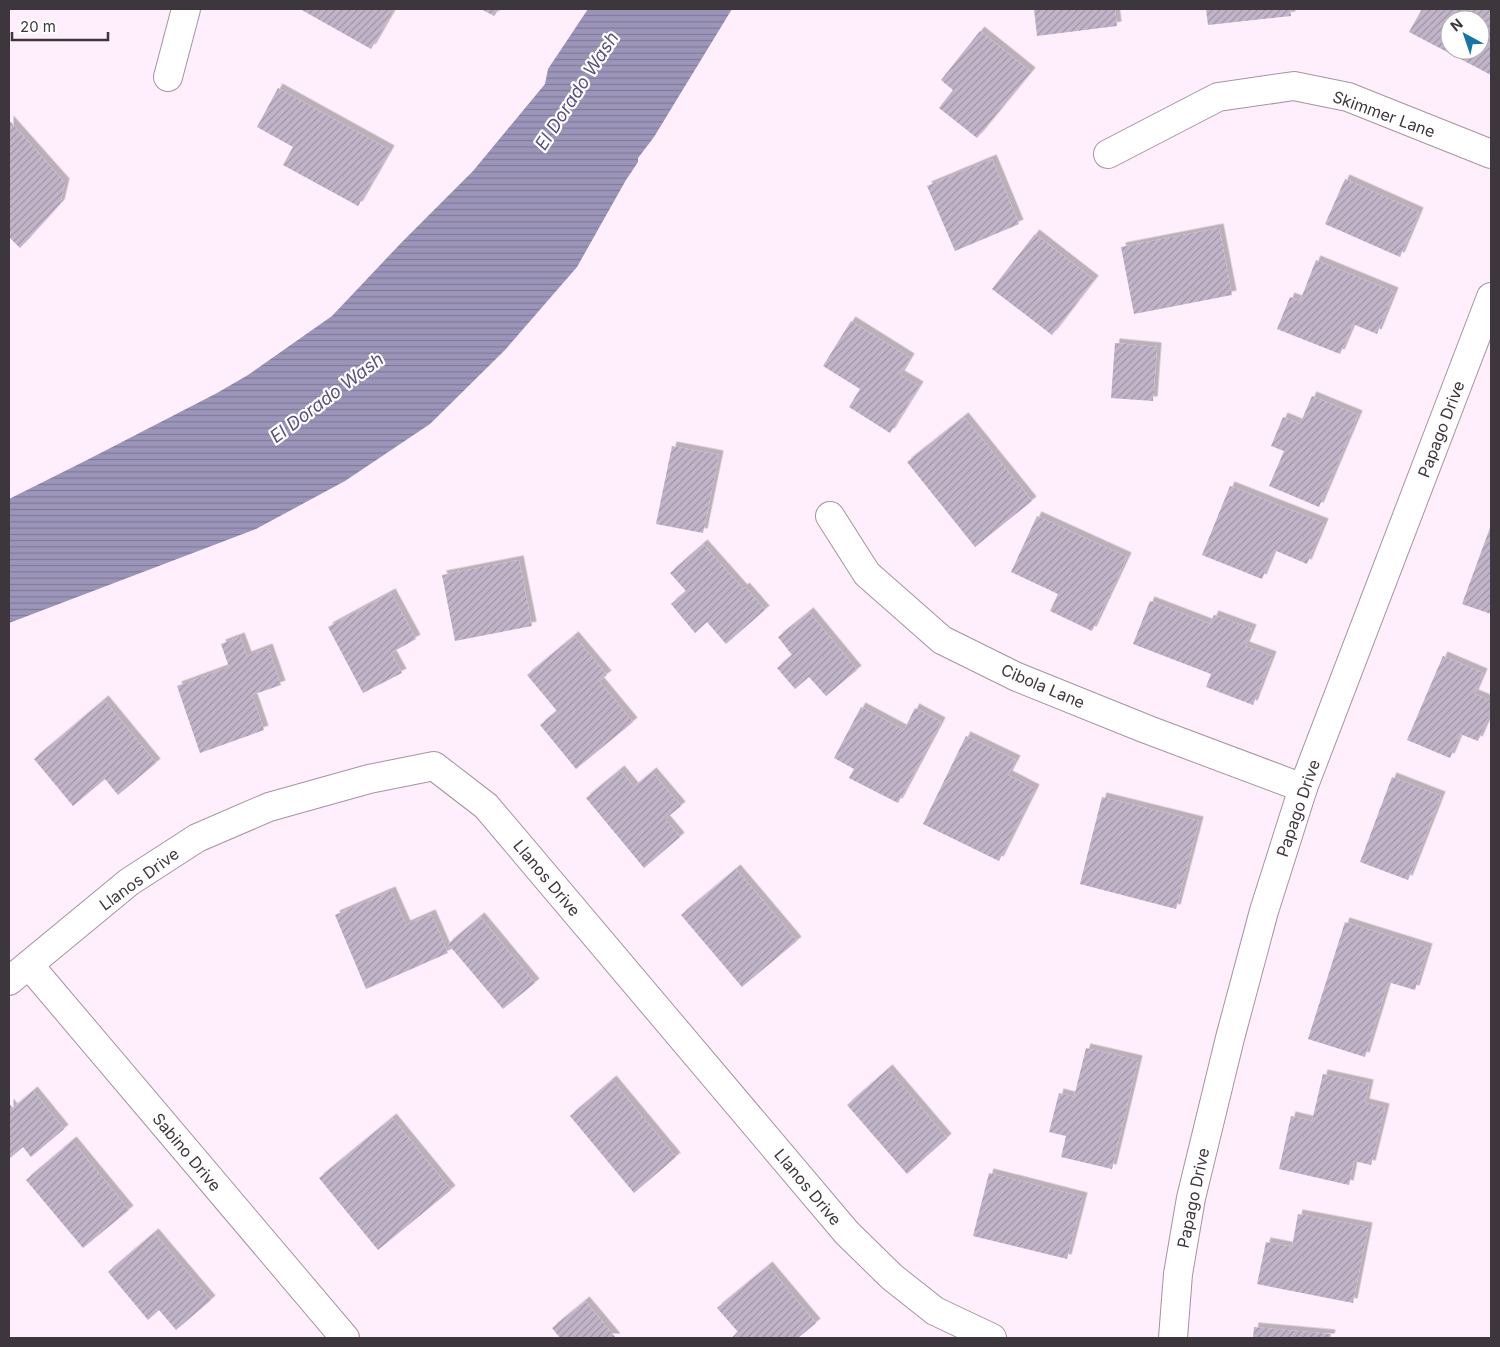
<svg xmlns="http://www.w3.org/2000/svg" width="1500" height="1347" font-family="Inter,sans-serif">
<defs>
<pattern id="water-rules" width="6" height="5" patternUnits="userSpaceOnUse" patternTransform="scale(1.25)"><rect width="6" height="5" fill="#9c95ba"/><path d="M0 2.5h6" fill="none" stroke="#817a98"/></pattern>
<pattern id="building-hatch" width="6" height="6" patternUnits="userSpaceOnUse" patternTransform="scale(1.25)"><rect width="6" height="6" fill="#c2b5ca"/><path d="M-1 1l2-2M0 6l6-6M5 7l2-2" fill="none" stroke="#9f94a5"/></pattern>
<filter id="shadow"><feDropShadow dx="4.5" dy="-4.5" stdDeviation="0" flood-color="#0004"/></filter>
</defs>
<rect width="100%" height="100%" fill="#ffeefb"/>
<!-- water -->
<path fill="url(#water-rules)" d="M588 9H732L654 137 638 158V162L626 180 577 267 505 350 430 424 345 481 256 529 9 623V499L87 460 217 393 248 375 332 316 401 243 473 171 545 84 548 69Z"/>
<!-- building -->
<g fill="url(#building-hatch)" fill-rule="evenodd" filter="url(#shadow)">
<path d="M300 9H394L371 49Z"/>
<path d="M481 9H499L494 16Z"/>
<path d="M1034 9H1115L1117 26 1037 36Z"/>
<path d="M1206 9H1290L1291 16 1208 25Z"/>
<path d="M1422 9H1491V75L1409 32ZM1450 20H1480V50H1450Z"/>
<path d="M980 31 1031 72 977 138 939 108 953 90 941 80Z"/>
<path d="M278 88 390 150 358 206 283 165 293 147 257 127Z"/>
<path d="M9 120 65 183 60 204 20 248 9 237Z"/>
<path d="M992 159 1019 224 955 251 927 186Z"/>
<path d="M1345 179 1419 212 1400 257 1325 224Z"/>
<path d="M1219 228 1232 295 1134 314 1121 247Z"/>
<path d="M1035 234 1094 280 1052 335 992 289Z"/>
<path d="M1316 260 1394 292 1377 334 1353 324 1340 354 1277 329 1290 297 1300 301Z"/>
<path d="M851 321 910 358 900 375 919 386 890 433 849 407 860 389 823 366Z"/>
<path d="M1115 343 1157 347 1153 401 1111 398Z"/>
<path d="M1312 396 1358 415 1319 507 1269 486 1284 451 1271 446 1283 417 1300 424Z"/>
<path d="M964 417 1032 501 975 547 907 462Z"/>
<path d="M672 446 719 455 703 533 656 524Z"/>
<path d="M1230 486 1324 523 1307 564 1274 550 1262 579 1202 555Z"/>
<path d="M1037 516 1127 557 1092 631 1050 611 1058 594 1011 572Z"/>
<path d="M1491 525V614L1462 604Z"/>
<path d="M703 544 743 589 745 587 765 610 726 644 707 622 695 633 671 604 686 591 670 573Z"/>
<path d="M519 560 532 626 455 641 442 575Z"/>
<path d="M391 593 416 639 391 653 402 673 363 693 328 627Z"/>
<path d="M1150 601 1210 624 1214 615 1252 629 1245 646 1272 656 1253 705 1206 687 1211 674 1133 644Z"/>
<path d="M809 612 857 670 826 696 809 677 795 689 777 668 792 655 778 637Z"/>
<path d="M574 636 607 675 599 681 633 722 576 769 540 725 557 711 527 675Z"/>
<path d="M240 637 247 656 268 648 281 685 252 695 264 730 200 753 177 686 229 667 221 644Z"/>
<path d="M1443 656 1483 673 1474 694 1491 701V711L1478 741 1460 734 1450 758 1407 740Z"/>
<path d="M104 700 156 763 118 795 105 779 73 806 34 759Z"/>
<path d="M861 707 904 730 915 708 941 722 898 803 849 778 854 769 834 758Z"/>
<path d="M966 736 1016 760 1008 775 1035 789 999 861 923 824Z"/>
<path d="M620 770 634 787 652 772 681 806 665 819 680 837 644 868 586 798Z"/>
<path d="M1392 777 1441 796 1408 880 1360 862Z"/>
<path d="M1102 797 1199 821 1176 909 1080 884Z"/>
<path d="M736 869 797 941 742 987 681 915Z"/>
<path d="M391 891 406 925 431 914 448 953 366 989 335 915Z"/>
<path d="M480 917 535 983 503 1009 448 944Z"/>
<path d="M1345 922 1428 948 1415 990 1388 982 1365 1057 1308 1039Z"/>
<path d="M1086 1048 1138 1060 1112 1169 1061 1157 1066 1136 1049 1132 1059 1093 1074 1097Z"/>
<path d="M888 1069 947 1138 907 1174 847 1105Z"/>
<path d="M1323 1074 1369 1084 1365 1103 1385 1108 1371 1165 1354 1161 1349 1185 1279 1169 1291 1116 1312 1121Z"/>
<path d="M612 1080 676 1157 634 1193 570 1116Z"/>
<path d="M33 1091 64 1129 31 1157 23 1147 9 1159V1103L13 1108Z"/>
<path d="M392 1118 451 1190 378 1250 319 1178Z"/>
<path d="M72 1141 129 1210 83 1248 26 1180Z"/>
<path d="M989 1173 1083 1197 1067 1259 973 1236Z"/>
<path d="M1298 1214 1368 1227 1353 1303 1257 1284 1266 1242 1292 1247Z"/>
<path d="M154 1233 211 1300 176 1330 159 1310 148 1320 108 1272Z"/>
<path d="M768 1266 816 1323 798 1338H731L738 1332 717 1308Z"/>
<path d="M585 1301 616 1338H560L552 1328Z"/>
<path d="M1254 1327 1331 1334 1330 1338H1253Z"/>
</g>
<g fill="none" stroke-linecap="round" stroke-linejoin="round">
<!-- minor casing -->
<g stroke="#a693a2" stroke-width="30">
<g id="minor">
<path d="M168 77 186 9"/>
<path d="M1108 154 1218 97 1294 86 1348 97 1491 154"/>
<path d="M830 516 867 574 942 640 1017 677 1146 729 1303 788"/>
<path d="M29 965 345 1338"/>
<path d="M9 981 129 882 197 838 269 807 369 779 434 766 486 806 847 1233 892 1277 935 1311 992 1338"/>
<path d="M1173 1338 1178 1274 1191 1198 1230 1038 1264 911 1303 788 1491 297"/>
</g>
</g>
<!-- minor -->
<use href="#minor" stroke="#fff" stroke-width="28"/>
</g>
<g text-anchor="middle" stroke-width="4.5" stroke-linejoin="round" paint-order="stroke">
<!-- street labels -->
<g font-size="16" fill="#3e363d" stroke="#fff">
<text transform="translate(1384 114) rotate(20)" y="6">Skimmer Lane</text>
<text transform="translate(1441 429) rotate(-69)" y="6">Papago Drive</text>
<text transform="translate(1043 686) rotate(23)" y="6">Cibola Lane</text>
<text transform="translate(1298 808) rotate(-71)" y="6">Papago Drive</text>
<text transform="translate(547 878) rotate(50)" y="6">Llanos Drive</text>
<text transform="translate(139 879) rotate(-36)" y="6">Llanos Drive</text>
<text transform="translate(187 1152) rotate(50)" y="6">Sabino Drive</text>
<text transform="translate(808 1187) rotate(50)" y="6">Llanos Drive</text>
<text transform="translate(1193 1198) rotate(-78)" y="6">Papago Drive</text>
</g>
<!-- water labels -->
<g font-size="18" font-style="italic" fill="#5a4e82" stroke="#fff">
<text transform="translate(577 91) rotate(-57)" y="6">El Dorado Wash</text>
<text transform="translate(327 398) rotate(-37)" y="6">El Dorado Wash</text>
</g>
</g>
<!-- border -->
<rect width="1500" height="1347" fill="none" stroke="#3e363d" stroke-width="20"/>
<!-- north arrow -->
<g transform="translate(1465 35) rotate(320)"><circle r="24" fill="#ffffff" stroke="#b2afb1"/>
<path d="M0-4L9 19L0 12L-9 19Z" fill="#1675a2"/>
<text y="-8" font-size="14" font-weight="bold" text-anchor="middle" fill="#3e363d">N</text>
</g>
<!-- scale -->
<path d="M12 32v8h96v-8" fill="none" stroke="#3e363d" stroke-width="2.5"/>
<text x="20" y="32" font-size="15" fill="#3e363d" stroke="#ffffff" stroke-width="4" paint-order="stroke">20 m</text>
</svg>
